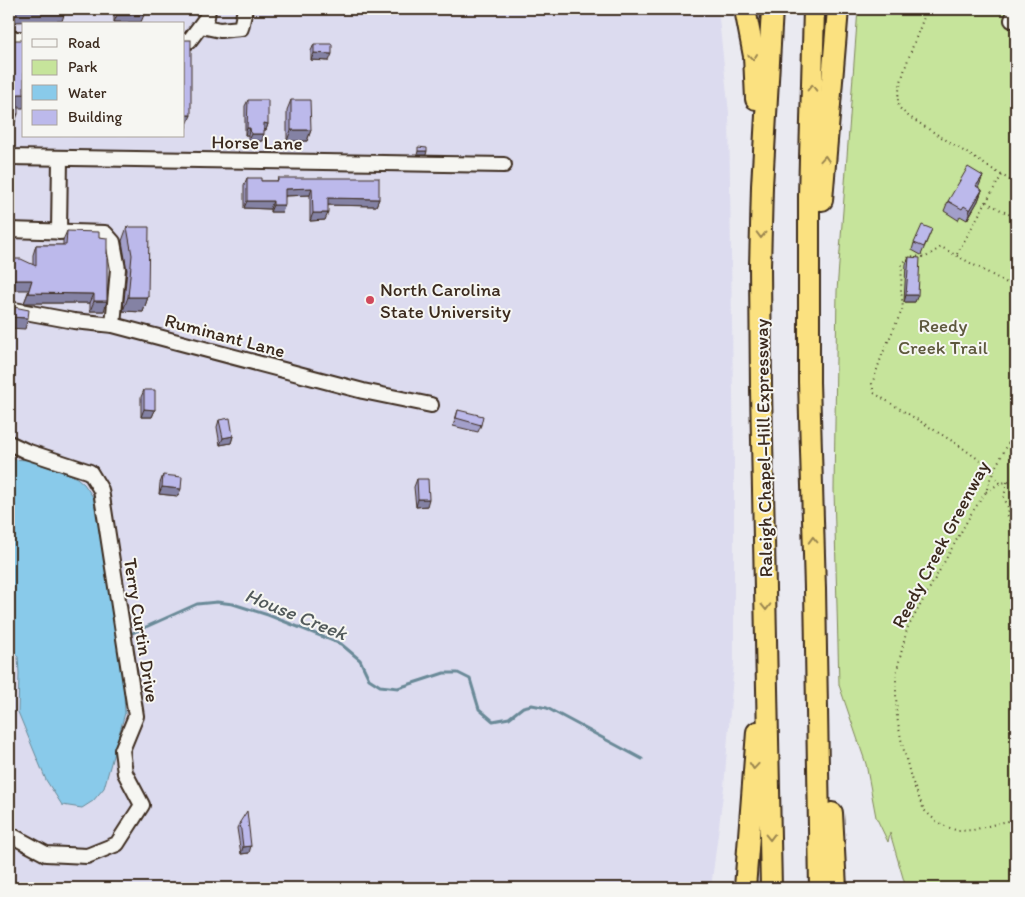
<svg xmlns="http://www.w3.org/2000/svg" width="1025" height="897" font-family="Itim,sans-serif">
<rect width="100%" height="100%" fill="#eaeaf1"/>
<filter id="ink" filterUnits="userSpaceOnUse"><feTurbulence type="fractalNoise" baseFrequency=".02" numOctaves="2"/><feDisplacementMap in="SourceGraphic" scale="10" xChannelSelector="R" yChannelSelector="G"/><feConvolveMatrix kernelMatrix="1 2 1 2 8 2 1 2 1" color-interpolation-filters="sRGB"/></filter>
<g filter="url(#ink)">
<!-- built -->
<path fill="#dcdbef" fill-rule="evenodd" d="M9 9H718L729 113 734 464V663L724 787 711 888H9ZM24 24H184V136H24Z"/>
<!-- green -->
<path fill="#c6e49b" stroke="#80875c" d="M858 9H1016V888H906L890 833 888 842 876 817 866 764 839 685 834 489 837 291Z"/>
<!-- water -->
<path fill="#89caea" stroke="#6a8a98" d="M9 459 29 460 52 466 77 478 84 484 93 497 111 579 121 638 125 713 104 788 93 801 82 808 62 805 46 780 18 712 19 673 18 657 9 647Z"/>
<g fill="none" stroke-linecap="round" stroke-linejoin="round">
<!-- stream -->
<path stroke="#6a8a98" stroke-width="3" d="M128 635 197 604 217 602 233 604 268 615 341 644 360 660 369 679 380 686 398 688 444 673H458L470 679 479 709 493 721 509 718 523 707 532 705 547 708 642 759"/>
<!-- minor casing -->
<g stroke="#3b2a1e" stroke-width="18">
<g id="minor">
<path d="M1012 20 1016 9"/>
<path d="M201 26 220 30 241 28 245 9"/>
<path d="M9 39H24"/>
<path d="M184 41H189L207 17 208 9"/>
<path d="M9 157 504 165"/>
<path d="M9 230 105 233 113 242 118 269 113 325"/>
<path d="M59 232 60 158"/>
<path d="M9 309 74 321 113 325 363 391 431 405"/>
<path d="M9 443 26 451 90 472 101 490 136 716 122 750 125 773 142 805 117 844 87 856 46 854 9 834"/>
</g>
</g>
<!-- highway casing -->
<g stroke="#3b2a1e" stroke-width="24">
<g id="highway">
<path d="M745 9 754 56 756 99"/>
<path d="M814 9 809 196V382L815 589 820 888"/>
<path d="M822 200 838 9"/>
<path d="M832 813 836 888"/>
<path d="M745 888 757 732"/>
<path d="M771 888 761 390 760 267 762 186 772 9"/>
</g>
</g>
<!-- path -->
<g stroke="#3b2a1e" stroke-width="2" stroke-dasharray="1 4" stroke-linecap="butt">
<path d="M927 9C921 27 892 92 899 107 902 111 907 115 911 118L1016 184"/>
<path d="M992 9 1001 14"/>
<path d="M1016 116 1014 134 1016 136"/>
<path d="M986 202 1002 175"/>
<path d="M957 254 986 202 1016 218"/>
<path d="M1016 430 992 473 986 492 971 514 907 629 896 674V694L897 717 901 739 911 778 924 810 936 821 945 826 958 831 973 830 1007 821 1016 822"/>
<path d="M1011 440 1012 453 1016 465"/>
<path d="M1007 482 1004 497 1009 510 1007 514 1012 527 1016 532"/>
<path d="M1000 483 985 464 957 444 874 393 872 384 882 355 903 308 901 291 902 264 910 256 926 257 941 247 1016 288"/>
<path d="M986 492 1000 483 1016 481"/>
<path d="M1016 594 1010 598 1016 626"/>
</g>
<!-- minor -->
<use href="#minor" stroke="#f6f6f2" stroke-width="14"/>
<!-- highway -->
<use href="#highway" stroke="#fbe180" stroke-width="20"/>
</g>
<!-- wall -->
<g fill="#a29fca" stroke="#3b2a1e">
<path d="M114 9H144L141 22H114Z"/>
<path d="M314 44 329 61 311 60V51Z"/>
<path d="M248 100 268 124 266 130H264L262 141H248V135H245V106Z"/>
<path d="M291 100 311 130 307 141H287V110Z"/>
<path d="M247 178 261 181H277L278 178 379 199 376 206 328 205 325 220 310 221V195L285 196 282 212H270V209L244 208V185Z"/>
<path d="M978 187 982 190 978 201 967 220 960 216 958 220 944 211 948 201Z"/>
<path d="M127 227 148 297 143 312 123 311 127 270 122 241Z"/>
<path d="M932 229 921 255 912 250 914 243Z"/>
<path d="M67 231 104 311H90V303H24L29 290 33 264V255L36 245H63V240Z"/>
<path d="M909 257 915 302H904L906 264Z"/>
<path d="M144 390 155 410 152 417H141V397Z"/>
<path d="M458 410 481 425 478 432 453 426Z"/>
<path d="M219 420 233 436 231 443 220 445 217 427Z"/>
<path d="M163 475 178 496 159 494 160 483Z"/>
<path d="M417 479 427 506 416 507 414 487Z"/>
<path d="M240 822 249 853 241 854 237 828Z"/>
</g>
<!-- shaded-wall -->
<g fill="#8482a4" stroke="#3b2a1e">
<path d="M9 9H66L62 21 9 22Z"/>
<path d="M117 15H144L141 22H114Z"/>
<path d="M314 53 332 54 329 61 311 60Z"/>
<path d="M18 94H24V108H13Z"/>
<path d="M9 114H18L13 127H9Z"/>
<path d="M184 115H191L185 130H184Z"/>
<path d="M264 123 268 124 266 130 262 129Z"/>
<path d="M247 128H250L248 135H245Z"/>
<path d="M291 130H311L307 141H287Z"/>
<path d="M251 134H264L262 141H248Z"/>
<path d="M418 151H427L426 155H417Z"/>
<path d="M983 176 979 186 972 197 976 186Z"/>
<path d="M312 188 310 195 282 196 285 189Z"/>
<path d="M982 190 978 201 967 220 970 210Z"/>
<path d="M328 198 379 199 376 206 325 205Z"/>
<path d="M247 201H273L270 209 244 208Z"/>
<path d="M273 205H285L282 212H270Z"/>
<path d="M313 213H328L325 220 310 221Z"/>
<path d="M9 280H32L29 290H9Z"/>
<path d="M28 293 94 294 90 303H24Z"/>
<path d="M906 295H918L915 302H904Z"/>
<path d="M128 297H148L143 312 123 311Z"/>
<path d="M94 301H107L104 311H90Z"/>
<path d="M9 317 28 318 25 329 9 328Z"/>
<path d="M144 409 155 410 152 417H141Z"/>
<path d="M233 436 231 443 220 445 223 438Z"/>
<path d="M162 487 181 489 178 496 159 494Z"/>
<path d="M418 499H429L427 506 416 507Z"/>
<path d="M251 846 249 853 241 854 243 847Z"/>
</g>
<!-- building -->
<g fill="#bcb9eb" stroke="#3b2a1e">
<rect x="117" y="9" width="27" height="6"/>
<path d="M9 40H24V94H18V114H9Z"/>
<rect x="184" y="40" width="7" height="75"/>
<path d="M314 44H332V54L314 53Z"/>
<path d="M248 100H268V124L264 123V134H251L250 128H247Z"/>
<path d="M291 100H310L311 130H291Z"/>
<path d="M418 147 427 148V151H418Z"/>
<path d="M968 167 983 176 976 186 982 190 970 210 964 206 962 209 948 201Z"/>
<path d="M247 178H261V181H278V178H379V199L328 198V213H313L312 188 285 189V205H273V201H247Z"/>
<path d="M922 225 932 229 924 247 914 243Z"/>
<path d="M127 227H149L148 297H128L132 255Z"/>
<path d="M67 231 99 232V237L107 238V301H94V294L28 293 32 280H9V259H21L36 266V245H66Z"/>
<path d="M909 257 920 258 918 295H906Z"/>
<path d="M9 306 29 310 28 318 9 317Z"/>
<path d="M144 390H155V410L144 409Z"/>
<path d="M458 410 483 416 481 425 456 418Z"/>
<path d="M230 418 233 436 223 438 219 420Z"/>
<path d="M163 475 182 477 181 489 162 487Z"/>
<path d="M417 479H428L429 499H418Z"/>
<path d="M247 811 251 846 243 847 240 822Z"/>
</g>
<!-- one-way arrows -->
<defs><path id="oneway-chevron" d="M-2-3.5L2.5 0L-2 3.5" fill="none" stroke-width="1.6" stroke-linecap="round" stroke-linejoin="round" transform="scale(1.25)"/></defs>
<g stroke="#9b864f">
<use href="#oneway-chevron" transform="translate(753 57) rotate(83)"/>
<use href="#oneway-chevron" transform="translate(812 88) rotate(-89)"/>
<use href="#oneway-chevron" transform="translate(825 159) rotate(-86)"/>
<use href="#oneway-chevron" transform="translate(761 235) rotate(91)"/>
<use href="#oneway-chevron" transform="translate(813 540) rotate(-92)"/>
<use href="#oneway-chevron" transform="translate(766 607) rotate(89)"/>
<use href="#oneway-chevron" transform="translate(754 766) rotate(95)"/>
<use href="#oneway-chevron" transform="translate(770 837) rotate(89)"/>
</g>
</g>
<!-- markers -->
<circle fill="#d1495b" stroke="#f6f6f2" stroke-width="2" cx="370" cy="300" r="5"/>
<g text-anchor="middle" stroke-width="4" stroke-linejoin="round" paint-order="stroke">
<!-- street labels -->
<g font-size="19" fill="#3b2a1e" stroke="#f6f6f2">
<text transform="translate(257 142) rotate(1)" y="7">Horse Lane</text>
<text transform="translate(225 335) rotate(15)" y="7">Ruminant Lane</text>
<text transform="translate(763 448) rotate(-91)" y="7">Raleigh Chapel–Hill Expressway</text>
<text transform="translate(940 544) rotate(-62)" y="7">Reedy Creek Greenway</text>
<text transform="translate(142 630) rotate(81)" y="7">Terry Curtin Drive</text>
</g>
<!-- poi labels -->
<g font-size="19" fill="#3b2a1e" stroke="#f6f6f2" text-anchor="start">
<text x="380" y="296">North Carolina<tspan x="380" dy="22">State University</tspan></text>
</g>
<!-- park labels -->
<g font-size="19" fill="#5e583d" stroke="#f6f6f2">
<text x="943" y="332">Reedy<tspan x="943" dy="22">Creek Trail</tspan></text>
</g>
<!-- water labels -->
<g font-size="20" font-style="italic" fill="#525a5b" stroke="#f6f6f2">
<text transform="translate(296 614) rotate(22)" y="7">House Creek</text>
</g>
</g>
<!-- margin -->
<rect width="1025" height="897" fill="none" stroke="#f6f6f2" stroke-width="30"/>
<rect x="15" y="15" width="995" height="867" fill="none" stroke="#3b2a1e" stroke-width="2" filter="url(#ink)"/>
<!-- legend -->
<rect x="22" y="22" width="162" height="115" fill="#f6f6f2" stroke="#aba49d"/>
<rect x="32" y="39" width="25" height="8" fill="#f6f6f2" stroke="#aba49d"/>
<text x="68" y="48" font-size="15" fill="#3b2a1e">Road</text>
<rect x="32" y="60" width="25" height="15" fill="#c6e49b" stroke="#aba49d"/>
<text x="68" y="72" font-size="15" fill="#3b2a1e">Park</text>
<rect x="32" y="85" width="25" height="15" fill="#89caea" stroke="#aba49d"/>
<text x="68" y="98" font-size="15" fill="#3b2a1e">Water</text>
<rect x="32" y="110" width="25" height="15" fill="#bcb9eb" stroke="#aba49d"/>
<text x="68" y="122" font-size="15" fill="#3b2a1e">Building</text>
</svg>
